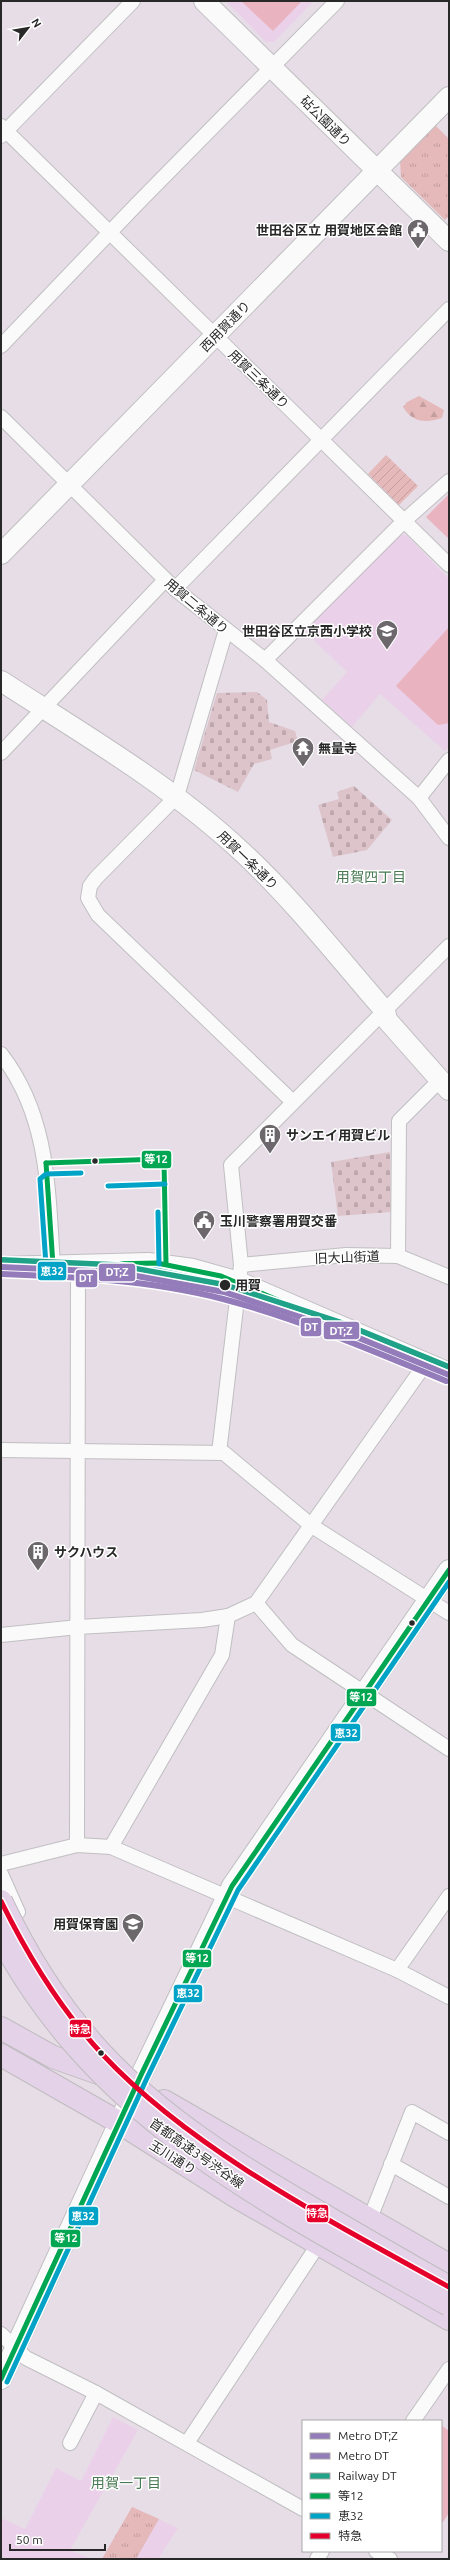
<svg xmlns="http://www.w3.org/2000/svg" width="450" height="2560" font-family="Ubuntu,'Noto Sans JP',sans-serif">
<defs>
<pattern id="forest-firs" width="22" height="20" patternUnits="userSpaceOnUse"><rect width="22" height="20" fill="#e5b8b9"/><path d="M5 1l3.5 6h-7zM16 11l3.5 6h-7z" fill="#c49e9f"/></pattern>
<pattern id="cemetery-stones" width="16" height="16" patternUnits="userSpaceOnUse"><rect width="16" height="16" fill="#ddc4ca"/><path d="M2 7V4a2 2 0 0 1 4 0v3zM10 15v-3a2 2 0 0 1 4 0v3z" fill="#bea8ae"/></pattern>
<pattern id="park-tufts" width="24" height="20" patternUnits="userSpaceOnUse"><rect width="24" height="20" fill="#e5b8b9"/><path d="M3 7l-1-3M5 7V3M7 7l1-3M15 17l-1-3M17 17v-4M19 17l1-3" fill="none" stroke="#c49e9f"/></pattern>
<pattern id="garden-furrows" width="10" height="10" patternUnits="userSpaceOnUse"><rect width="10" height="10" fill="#e5b8b9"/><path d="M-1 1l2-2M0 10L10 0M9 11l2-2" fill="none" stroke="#c49e9f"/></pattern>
</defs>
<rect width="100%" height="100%" fill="#e7dde7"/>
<!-- education -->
<g fill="#ead1e9">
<path d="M226 1H314L274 42H266Z"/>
<path d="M399 535H406L449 579V746L445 751 380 694 352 727 322 700 347 672 304 631Z"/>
<path d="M113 2417 138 2430 70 2550 91 2559H1V2518L25 2529 56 2468 81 2481Z"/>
<path d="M132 2507 178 2528 158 2559H102Z"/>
</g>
<!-- forest -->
<path fill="url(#forest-firs)" d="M419 396 444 410 442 418C425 423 413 423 403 407L407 402Z"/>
<!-- cemetery -->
<g fill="url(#cemetery-stones)">
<path d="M257 692 267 700 269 722 295 731 298 741 270 750 272 759 254 764 238 792 194 770 217 693Z"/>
<path d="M354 786 392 820 367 850 333 857 318 805 339 799 337 792Z"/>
<path d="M390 1152 391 1212 338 1216 331 1162Z"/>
</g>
<!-- park -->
<g fill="url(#park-tufts)">
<path d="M436 126 449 139V216L445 220 401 177 400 161Z"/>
<path d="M132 2507 159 2519 136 2559H102Z"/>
</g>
<!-- garden -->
<path fill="url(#garden-furrows)" d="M386 455 418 486 399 505 368 474Z"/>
<!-- pitch -->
<g fill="#e9b3bf">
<path d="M241 1H302L273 31Z"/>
<path d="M449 494V539L426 517Z"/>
<path d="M449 627V723L438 725 396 686Z"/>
<path d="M441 2425 449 2431V2513L443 2522 441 2521Z"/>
</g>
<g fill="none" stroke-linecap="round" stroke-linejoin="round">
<!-- street casing -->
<g stroke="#c0bfc1" stroke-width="16">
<g id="street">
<path d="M1 126 449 565"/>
<path d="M1 136 133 1"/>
<path d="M1 346 137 204 337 1"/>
<path d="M1 417 175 589 265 660 419 798 449 838"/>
<path d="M175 589 449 309"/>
<path d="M226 630 177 796 96 878 90 886 88 898 98 915 293 1102"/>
<path d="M265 660 404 521 449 481"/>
<path d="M1 753 165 580"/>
<path d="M419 798 449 760"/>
<path d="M1 1054C49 1116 48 1190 53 1265"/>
<path d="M398 1256 399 1121 440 1080"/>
<path d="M241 1265 346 1255 398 1256 449 1277"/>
<path d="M1 1450 224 1453 312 1526 449 1613"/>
<path d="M219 1453 241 1265 231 1165 449 946"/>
<path d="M256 1603 292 1645 449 1749"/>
<path d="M1 1635 78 1627 202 1620 228 1616 256 1603 426 1363"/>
<path d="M77 1845 78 1263"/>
<path d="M111 1847 222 1655 228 1616"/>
<path d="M1 1864 77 1845 111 1847 397 1970 449 1997"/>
<path d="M1 1874 18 1912"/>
<path d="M397 1970 449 1896"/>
<path d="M391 2164 449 2197"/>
<path d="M369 2221 412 2112 449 2133"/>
<path d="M1 2334 26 2358 96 2393 303 2509"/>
<path d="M413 2421 449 2369"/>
<path d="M70 2443 96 2393"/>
<path d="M187 2443 318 2245"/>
<path d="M376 2551 390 2559"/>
<path d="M317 2559 322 2551"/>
</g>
</g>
<!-- secondary casing -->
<g stroke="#c0bfc1" stroke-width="22">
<g id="secondary">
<path d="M204 1 449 241"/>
<path d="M1 554 449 97"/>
<path d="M1 681C83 734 169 784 241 851 293 899 338 957 385 1011L387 1020 449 1090"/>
<path d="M1 1267 148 1263 193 1269 239 1282 449 1373"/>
<path d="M1 2379 141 2075 232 1886 449 1570"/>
</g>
</g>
<!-- highway casing -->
<g stroke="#bfbcbf" stroke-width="24">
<g id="highway">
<path d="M1 2028 53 2057 107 2076"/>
<path d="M1 2055 120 2123 235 2196 449 2319"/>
<path d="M164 2101 449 2265"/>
</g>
</g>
<!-- street -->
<use href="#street" stroke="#fbfafb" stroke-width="14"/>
<!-- secondary -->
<use href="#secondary" stroke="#fbfafb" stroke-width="20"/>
<!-- highway -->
<use href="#highway" stroke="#e4d2e8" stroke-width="22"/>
<!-- highway-bridge casing -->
<g stroke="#bfbcbf" stroke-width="24" stroke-linecap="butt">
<g id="highway-bridge">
<path d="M1 1901C27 1956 61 2010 103 2055 163 2119 239 2166 315 2210 360 2236 404 2262 449 2287"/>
<path d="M1 1938C100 2123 274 2206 449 2305"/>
</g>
</g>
<!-- highway-bridge -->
<use href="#highway-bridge" stroke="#e4d2e8" stroke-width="22"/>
<!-- bus-1 casing -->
<g stroke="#fff" stroke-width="8">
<g id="bus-1">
<path d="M46 1163 160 1159 164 1162 166 1264"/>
<path d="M46 1163 53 1265"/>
<path d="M53 1265 157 1263 221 1276 449 1373"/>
<path d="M1 2379 141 2075 232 1886 449 1570"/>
</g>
</g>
<!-- bus-2 casing -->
<g stroke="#fff" stroke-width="8">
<g id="bus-2">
<path d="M81 1173 46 1174 40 1179 46 1265 50 1271 156 1270 219 1283 446 1379"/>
<path d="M108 1186 165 1184"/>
<path d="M158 1212 159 1264"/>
<path d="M7 2382 147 2078 238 1890 449 1582"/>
</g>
</g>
<!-- bus-3 casing -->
<g stroke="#fff" stroke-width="8">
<path id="bus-3" d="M1 1901C28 1956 60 2009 103 2055 193 2151 334 2223 449 2287"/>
</g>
<!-- bus-1 -->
<use href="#bus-1" stroke="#00a651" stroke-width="5"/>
<!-- bus-2 -->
<use href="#bus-2" stroke="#02a3c6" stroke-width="5"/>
<!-- bus-3 -->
<use href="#bus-3" stroke="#e4002b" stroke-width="5"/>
<!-- rail-1 casing -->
<g stroke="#fff" stroke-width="9">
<path id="rail-1" d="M1 1260 115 1265 225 1285 339 1322 449 1367"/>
</g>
<!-- rail-1 -->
<use href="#rail-1" stroke="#20a288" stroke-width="6"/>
<!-- metro-1 casing -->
<g stroke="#fff" stroke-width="9">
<path id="metro-1" d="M1 1267 115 1272 224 1292 337 1329 449 1375"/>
</g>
<!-- metro-2 casing -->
<g stroke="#fff" stroke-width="9">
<path id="metro-2" d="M1 1274C75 1277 150 1280 223 1299 299 1319 373 1351 446 1381"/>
</g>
<!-- metro-1 -->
<use href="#metro-1" stroke="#937cb9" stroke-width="6"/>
<!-- metro-2 -->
<use href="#metro-2" stroke="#937cb9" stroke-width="6"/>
</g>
<!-- icons -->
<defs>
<g id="civic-pin" transform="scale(1.15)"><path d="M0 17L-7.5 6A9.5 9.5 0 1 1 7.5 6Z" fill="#6b676b" stroke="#fff"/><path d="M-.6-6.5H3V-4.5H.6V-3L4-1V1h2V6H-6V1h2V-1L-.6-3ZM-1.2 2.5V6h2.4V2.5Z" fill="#fff"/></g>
<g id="school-pin" transform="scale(1.15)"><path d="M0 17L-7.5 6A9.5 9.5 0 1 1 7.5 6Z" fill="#6b676b" stroke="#fff"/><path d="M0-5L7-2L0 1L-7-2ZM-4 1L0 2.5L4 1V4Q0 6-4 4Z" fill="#fff"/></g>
<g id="temple-pin" transform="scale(1.15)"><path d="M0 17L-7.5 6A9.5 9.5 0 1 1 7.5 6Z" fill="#6b676b" stroke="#fff"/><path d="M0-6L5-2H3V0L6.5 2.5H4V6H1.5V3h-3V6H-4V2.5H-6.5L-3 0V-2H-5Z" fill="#fff"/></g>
<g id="building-pin" transform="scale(1.15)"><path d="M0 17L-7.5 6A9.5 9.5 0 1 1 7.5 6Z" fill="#6b676b" stroke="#fff"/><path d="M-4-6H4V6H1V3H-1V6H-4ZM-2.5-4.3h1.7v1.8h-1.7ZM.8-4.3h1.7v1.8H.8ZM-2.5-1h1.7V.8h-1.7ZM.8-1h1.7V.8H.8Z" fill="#fff"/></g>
</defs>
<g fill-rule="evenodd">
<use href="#civic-pin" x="418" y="230"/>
<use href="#school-pin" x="387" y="631"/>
<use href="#temple-pin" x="303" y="748"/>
<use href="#building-pin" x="270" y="1135"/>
<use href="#civic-pin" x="204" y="1221"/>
<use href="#building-pin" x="38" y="1552"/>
<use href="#school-pin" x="133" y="1924"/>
</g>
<!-- markers -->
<g fill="#282828" stroke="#fff" stroke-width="1.5">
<circle cx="95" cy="1161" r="3.5"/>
<circle cx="225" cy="1285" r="6"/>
<circle cx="412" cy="1623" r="3.5"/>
<circle cx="101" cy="2053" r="3.5"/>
</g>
<g text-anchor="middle" stroke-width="3" stroke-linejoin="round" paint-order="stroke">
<!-- street labels -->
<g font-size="13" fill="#282828" stroke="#fff">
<text transform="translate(326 121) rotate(45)" y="5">砧公園通り</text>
<text transform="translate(225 326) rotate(-46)" y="5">西用賀通り</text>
<text transform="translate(259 379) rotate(44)" y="5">用賀三条通り</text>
<text transform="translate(197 606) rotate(40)" y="5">用賀二条通り</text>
<text transform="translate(248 860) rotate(44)" y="5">用賀一条通り</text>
<text transform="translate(347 1257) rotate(-2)" y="5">旧大山街道</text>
<text transform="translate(197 2153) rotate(35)" y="5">首都高速3号渋谷線</text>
<text transform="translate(173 2157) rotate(32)" y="5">玉川通り</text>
</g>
<!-- poi labels -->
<g font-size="13" font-weight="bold" fill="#282828" stroke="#fff" text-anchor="start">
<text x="402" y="235" text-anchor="end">世田谷区立 用賀地区会館</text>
<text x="372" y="636" text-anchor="end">世田谷区立京西小学校</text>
<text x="318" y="753">無量寺</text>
<text x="286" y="1140">サンエイ用賀ビル</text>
<text x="220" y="1226">玉川警察署用賀交番</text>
<text x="54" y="1557">サクハウス</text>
<text x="118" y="1929" text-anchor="end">用賀保育園</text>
</g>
<!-- stop labels -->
<g font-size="13" font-weight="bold" fill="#282828" stroke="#fff" text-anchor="start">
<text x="235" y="1290">用賀</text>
</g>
<!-- neighbourhood labels -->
<g font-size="14" fill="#487953" stroke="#fff">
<text x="371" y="882">用賀四丁目</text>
<text x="126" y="2488">用賀一丁目</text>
</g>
</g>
<g stroke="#fff" stroke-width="1.5">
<rect x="141" y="1150" width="31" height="19" rx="4" fill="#00a651"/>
<rect x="37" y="1261" width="30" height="20" rx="4" fill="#02a3c6"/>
<rect x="98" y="1263" width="38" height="19" rx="4" fill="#937cb9"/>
<rect x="75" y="1269" width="23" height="19" rx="4" fill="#937cb9"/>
<rect x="300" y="1317" width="22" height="20" rx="4" fill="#937cb9"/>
<rect x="323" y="1321" width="37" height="19" rx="4" fill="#937cb9"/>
<rect x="346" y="1688" width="31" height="19" rx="4" fill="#00a651"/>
<rect x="330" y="1723" width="31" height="19" rx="4" fill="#02a3c6"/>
<rect x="182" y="1949" width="30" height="19" rx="4" fill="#00a651"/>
<rect x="173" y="1984" width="30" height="19" rx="4" fill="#02a3c6"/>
<rect x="69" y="2019" width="23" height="19" rx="4" fill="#e4002b"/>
<rect x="306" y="2204" width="23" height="19" rx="4" fill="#e4002b"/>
<rect x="68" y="2206" width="31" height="20" rx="4" fill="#02a3c6"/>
<rect x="50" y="2229" width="31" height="19" rx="4" fill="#00a651"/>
</g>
<g font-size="11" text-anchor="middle" font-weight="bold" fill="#fff">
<text x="156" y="1163">等12</text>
<text x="52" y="1275">恵32</text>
<text x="117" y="1276">DT;Z</text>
<text x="86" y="1282">DT</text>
<text x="311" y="1331">DT</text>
<text x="341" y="1335">DT;Z</text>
<text x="361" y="1701">等12</text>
<text x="346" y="1737">恵32</text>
<text x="197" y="1962">等12</text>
<text x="188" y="1997">恵32</text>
<text x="80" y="2033">特急</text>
<text x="317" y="2217">特急</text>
<text x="83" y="2220">恵32</text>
<text x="66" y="2242">等12</text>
</g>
<!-- border -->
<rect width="450" height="2560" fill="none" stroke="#282828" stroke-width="4"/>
<!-- legend -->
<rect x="302" y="2420" width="140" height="132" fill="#ffffff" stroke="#a9a9a9"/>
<rect x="310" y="2433" width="20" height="6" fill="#937cb9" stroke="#a9a9a9"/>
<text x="338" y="2440" font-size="12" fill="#282828">Metro DT;Z</text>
<rect x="310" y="2453" width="20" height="6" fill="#937cb9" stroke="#a9a9a9"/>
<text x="338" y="2460" font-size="12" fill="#282828">Metro DT</text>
<rect x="310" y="2473" width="20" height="6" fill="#20a288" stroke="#a9a9a9"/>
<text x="338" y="2480" font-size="12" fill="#282828">Railway DT</text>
<rect x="310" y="2493" width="20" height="6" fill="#00a651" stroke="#a9a9a9"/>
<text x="338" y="2500" font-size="12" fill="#282828">等12</text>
<rect x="310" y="2513" width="20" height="6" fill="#02a3c6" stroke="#a9a9a9"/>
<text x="338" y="2520" font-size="12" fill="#282828">恵32</text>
<rect x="310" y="2533" width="20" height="6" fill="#e4002b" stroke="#a9a9a9"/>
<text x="338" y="2540" font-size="12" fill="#282828">特急</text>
<!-- north arrow -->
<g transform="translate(28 28) rotate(59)" stroke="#ffffff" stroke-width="3" paint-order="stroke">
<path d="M0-3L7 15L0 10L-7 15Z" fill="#282828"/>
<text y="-6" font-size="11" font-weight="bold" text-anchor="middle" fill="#282828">N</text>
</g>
<!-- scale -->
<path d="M10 2544v6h95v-6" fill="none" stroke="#282828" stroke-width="2"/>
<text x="16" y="2544" font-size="12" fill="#282828" stroke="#ffffff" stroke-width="3" paint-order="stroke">50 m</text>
</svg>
